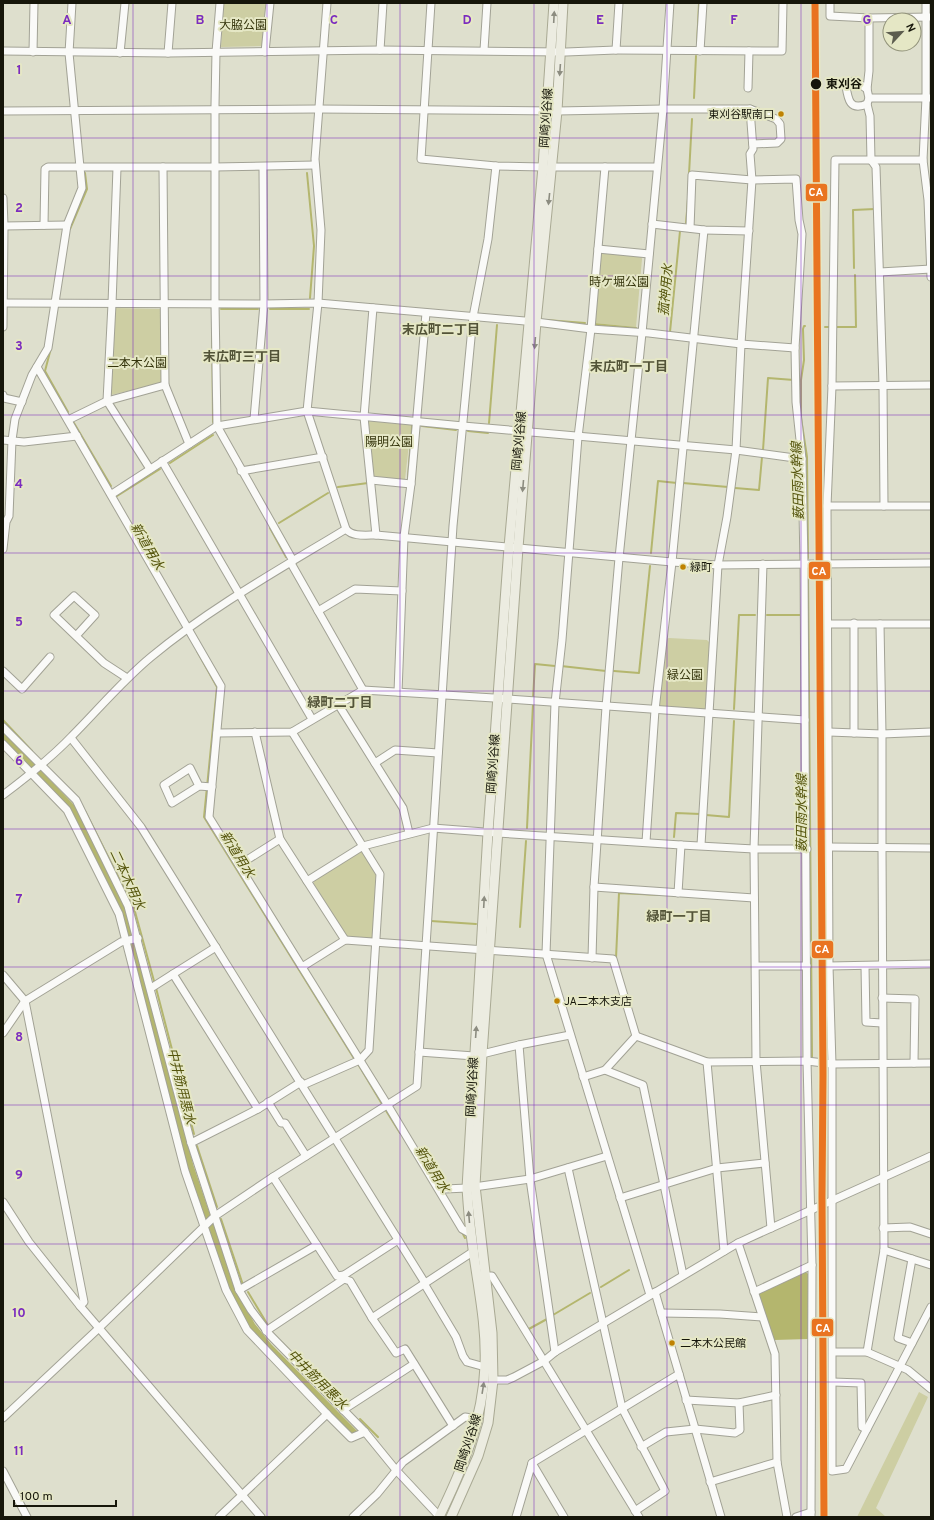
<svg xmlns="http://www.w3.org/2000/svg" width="934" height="1520" font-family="Overpass,'Noto Sans JP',sans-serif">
<rect width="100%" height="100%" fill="#dedfcd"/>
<!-- green -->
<g fill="#cdcea3">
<path d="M224 3H266L262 46 221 47Z"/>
<path d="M602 252 641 255 642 259 636 327 594 323 600 253Z"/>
<path d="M115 308 161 309V383L111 395Z"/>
<path d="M367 421 411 425 405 480 374 478Z"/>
<path d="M669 638 707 640 710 643 706 708 703 710 661 707 659 704 666 639Z"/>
<path d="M361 851 364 852 378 874 374 936 371 939 349 938 346 936 314 884V881Z"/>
<path d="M919 1392 928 1397 876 1508 886 1517H857Z"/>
</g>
<!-- water -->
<path fill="#b4b66e" d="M805 1271 808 1274V1339L774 1340 758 1295 759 1293Z"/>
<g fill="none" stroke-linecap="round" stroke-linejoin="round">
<!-- stream -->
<g stroke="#b4b66e" stroke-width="2">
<path d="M697 45 699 3"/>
<path d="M694 98 696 56"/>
<path d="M307 173 314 246 310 298"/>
<path d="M689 174 692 119"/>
<path d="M686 223 688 199"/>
<path d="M70 229 87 189 85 173"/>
<path d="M854 268 853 210 875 209"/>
<path d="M212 309 213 422"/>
<path d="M221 309H258"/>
<path d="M270 309H309"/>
<path d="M546 320 585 323"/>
<path d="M594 324 636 328"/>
<path d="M825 327H831"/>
<path d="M836 327H856L855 275"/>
<path d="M669 332H670L680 231"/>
<path d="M51 348 45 371 68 412"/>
<path d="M801 380V418L807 457 808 558"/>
<path d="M801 380 804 360 803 329 804 326H805"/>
<path d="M74 423 111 486"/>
<path d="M489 423 497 325"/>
<path d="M422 426 456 430"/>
<path d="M468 431 488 433"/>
<path d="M763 450 768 378 794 380"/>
<path d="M170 463 213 435"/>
<path d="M408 478 412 425"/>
<path d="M683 483 728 487"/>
<path d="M338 487 368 483"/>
<path d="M735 488 759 490 762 457"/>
<path d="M117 496 160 469"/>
<path d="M279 523 328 493"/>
<path d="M270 528 286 557"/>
<path d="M651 553 658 481 677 483"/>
<path d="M808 570 812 1057"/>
<path d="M767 615H802"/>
<path d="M197 651 217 687 204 817 355 1060"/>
<path d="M561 666 606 671"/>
<path d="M614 671 639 673 650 566"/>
<path d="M533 698 535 664 555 666"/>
<path d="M734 709 739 615H755"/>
<path d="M3 720 32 751"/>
<path d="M85 811 134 908 154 981"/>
<path d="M706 815 729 817 734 721"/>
<path d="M527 828 533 704"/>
<path d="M674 837 676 813 700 814"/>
<path d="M431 921 476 924"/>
<path d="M520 927 526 841"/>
<path d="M616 958 619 893 660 895"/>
<path d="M156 988 194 1134"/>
<path d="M358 1064 382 1104"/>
<path d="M385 1109 400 1133"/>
<path d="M197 1146 217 1207"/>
<path d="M221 1219 243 1285"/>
<path d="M462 1232 465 1238"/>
<path d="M601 1287 629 1270"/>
<path d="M248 1292 269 1327"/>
<path d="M553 1315 590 1293"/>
<path d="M527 1330 547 1319"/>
<path d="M280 1341 344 1403"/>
<path d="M360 1419 378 1437"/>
</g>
<!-- canal -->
<path stroke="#b4b66e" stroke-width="7" d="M3 736 73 809 125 911 190 1166 232 1290 252 1326 269 1347 354 1433"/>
<!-- minor casing -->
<g stroke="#a2a295" stroke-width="9">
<g id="minor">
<path d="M220 3 216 52 215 105V303L217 426 292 559V565L363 690"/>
<path d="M327 3 315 159 321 230 318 303 307 411 346 529C352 537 366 535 376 535L672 562 718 565 931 563"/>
<path d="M431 3 421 159 496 166 543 167"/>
<path d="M619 3 616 50 782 51 783 3"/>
<path d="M830 3V16L869 18 931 17"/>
<path d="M926 3V98L923 160 928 200 931 277"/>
<path d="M869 18V71L867 89 869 98 867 104 870 116 871 160 876 167 883 385 884 506"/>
<path d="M380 50 383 3"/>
<path d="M484 50 487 3"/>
<path d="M3 51 168 53 380 50 566 52 616 50"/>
<path d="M700 51 703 3"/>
<path d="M33 52 34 3"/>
<path d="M265 52 270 3"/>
<path d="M120 53 125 3"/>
<path d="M168 53 172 3"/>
<path d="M748 88 749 51"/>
<path d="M867 89 855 81 849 82 846 86C848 100 850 111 867 104"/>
<path d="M869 98H931"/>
<path d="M3 111 317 109 557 111 663 109H750L776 119 780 124 781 139 777 143 753 144"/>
<path d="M163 167 165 385 189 444"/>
<path d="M552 167H605L591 329 578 437 562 640 555 703 546 954 650 1295"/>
<path d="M605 167H657"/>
<path d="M117 168 112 304 107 401 150 469"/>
<path d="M3 198 4 226 3 327"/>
<path d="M652 224 704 230 749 231"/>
<path d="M44 225 45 169 48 167H215L315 165"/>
<path d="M4 226 67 225"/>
<path d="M690 228 692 175 752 180 796 179 799 220 802 234 795 348 796 402 802 459 804 564 807 1061 812 1265 811 1517"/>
<path d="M598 249 649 254"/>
<path d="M880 272 931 269"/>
<path d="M3 303 264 304 318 303 536 322 591 329 649 333 741 344 752 180 750 154 753 149 750 109"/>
<path d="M373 308 364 417 376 535"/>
<path d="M37 367 221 686 209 817 387 1104 462 1229 471 1234"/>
<path d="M832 386 931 385"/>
<path d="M3 395 4 398 22 402"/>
<path d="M254 419 264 304 263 167"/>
<path d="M68 420 107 401 165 385"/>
<path d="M3 440 24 442 77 436"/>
<path d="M162 461 312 719"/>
<path d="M241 471 323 457"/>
<path d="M371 480 411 484"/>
<path d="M112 494 217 426 307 411 463 426 736 450 802 459"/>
<path d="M827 506 832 386 835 160H923"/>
<path d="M931 506H827L829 966 832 1064V1471L846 1469 931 1307"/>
<path d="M3 549 6 522 9 516 12 440 15 419 32 375 48 348 67 225 82 188 69 53 72 3"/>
<path d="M763 564 754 849 756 1061 771 1228"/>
<path d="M318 611 355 589 402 591"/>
<path d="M854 623V733"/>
<path d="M827 624H931"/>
<path d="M76 636 95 615 74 596 54 615 104 663 127 678"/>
<path d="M3 671 22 689 50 657"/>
<path d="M398 692 404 537 411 484 426 313"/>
<path d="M338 704 403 808 409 833"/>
<path d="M3 727 76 800 128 906 191 1143 239 1290 251 1310 270 1335 365 1432 396 1470 440 1517"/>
<path d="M255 732 280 839 345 940"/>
<path d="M292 732 380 874 369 1050 360 1060 303 1085"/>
<path d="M829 732 882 734 931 732"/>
<path d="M217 733 292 732 363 690 494 698 805 720"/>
<path d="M71 738 141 827 425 1283V1285L456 1337 463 1356 467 1362 485 1367"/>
<path d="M3 744 67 810 119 914 185 1171 226 1290 247 1330 327 1414 219 1517"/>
<path d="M375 763 395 750 438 753"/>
<path d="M199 786 172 803 164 785 190 768 199 786 212 787"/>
<path d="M3 795C27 777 51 758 72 736 98 710 122 681 151 657 210 608 280 569 346 529"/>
<path d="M646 842 655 710 672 562 704 230"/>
<path d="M701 845 718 565 727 517 736 450 741 344 795 348"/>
<path d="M829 847 931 848"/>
<path d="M239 865 280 839"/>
<path d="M307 881 363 846 433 828 497 833 681 845 754 849H807"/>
<path d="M594 887 754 898"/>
<path d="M678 893 681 845"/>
<path d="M216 947 173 974 258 1109"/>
<path d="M592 958 594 887 606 707 619 558 642 333 663 109 670 3"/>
<path d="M756 966H807"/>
<path d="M829 966 931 964"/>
<path d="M865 966 866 1022 882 1023"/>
<path d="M302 967 345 940 613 959 636 1036"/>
<path d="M3 975 25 1001 84 1302 80 1306"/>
<path d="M151 988 173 974"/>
<path d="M882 998 915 999 914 1063"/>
<path d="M3 1033 25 1001 121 942 138 938"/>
<path d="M636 1036 707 1062 807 1061 832 1064 931 1063"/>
<path d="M519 1045 530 1179 555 1352"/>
<path d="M419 1052 474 1056 519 1045 570 1035"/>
<path d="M707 1062 724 1251"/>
<path d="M605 1070 643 1085 683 1275"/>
<path d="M583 1077 605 1070 636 1036"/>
<path d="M268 1102 281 1123H285L306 1156"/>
<path d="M191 1143 258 1109 301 1082"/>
<path d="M568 1168 622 1408 665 1491 635 1511"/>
<path d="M438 1187 445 1189 467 1188 530 1179 607 1156"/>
<path d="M620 1198 717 1168 765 1163"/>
<path d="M3 1202 29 1242 80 1306 261 1517"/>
<path d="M883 1228 910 1227 931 1234"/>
<path d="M738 1243 775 1354 777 1462 787 1517"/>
<path d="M317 1245 337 1276 344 1275 398 1240"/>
<path d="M884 1250 931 1265"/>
<path d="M344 1275V1279L350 1281 372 1318 396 1353 405 1349 453 1426"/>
<path d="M485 1276H492L639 1517"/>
<path d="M239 1290 317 1245 273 1177"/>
<path d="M655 1292 721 1517"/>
<path d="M754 1292 812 1265"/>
<path d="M661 1313 720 1314 762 1317"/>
<path d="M372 1318 474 1251"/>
<path d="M266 1331 344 1279"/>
<path d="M912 1343 898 1338 912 1259"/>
<path d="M833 1352H867L908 1370 931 1389"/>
<path d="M867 1352 884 1250 882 848V734L880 624"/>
<path d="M493 1380H507L514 1377 544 1361 555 1352 738 1243 931 1156"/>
<path d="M833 1382 861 1383 862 1427 867 1429"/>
<path d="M686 1400 739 1403 776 1395"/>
<path d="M343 1410 414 1364"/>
<path d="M327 1414 351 1438 365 1432"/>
<path d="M3 1418 99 1328 215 1216 273 1177 417 1086 453 526 473 317 488 239 496 166"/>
<path d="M641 1447 666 1432 695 1429 735 1433 740 1430 739 1403"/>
<path d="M532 1463 564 1517"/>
<path d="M3 1471 27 1517"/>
<path d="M710 1482 777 1462"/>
<path d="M353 1517 377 1494 403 1462 465 1417 478 1419"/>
<path d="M516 1517 532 1463 679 1374"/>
<path d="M796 1517 811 1512"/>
</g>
</g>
<!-- major casing -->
<g stroke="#a9a993" stroke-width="11">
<g id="major">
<path d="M439 1517C462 1470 483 1420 485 1366 487 1321 476 1278 471 1233 469 1218 468 1203 467 1188L488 832 509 547 543 167 554 3"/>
<path d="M451 1517 478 1456 488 1423 493 1380 492 1333 475 1186 482 1054 518 548 536 322 557 111 563 3"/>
</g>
</g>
<!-- minor -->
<use href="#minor" stroke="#fafaf8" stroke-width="7"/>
<!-- major -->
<use href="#major" stroke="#ecece1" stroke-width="9"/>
<!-- rail-1 casing -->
<g stroke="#e5e7c5" stroke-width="10">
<path id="rail-1" d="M815 3 823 1075 822 1197 824 1517"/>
</g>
<!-- rail-1 -->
<use href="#rail-1" stroke="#e97420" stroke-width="7"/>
</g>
<!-- one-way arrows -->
<defs><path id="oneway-solid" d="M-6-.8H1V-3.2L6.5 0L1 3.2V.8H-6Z"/></defs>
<g fill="#8c8c80">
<use href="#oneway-solid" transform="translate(554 17) rotate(-87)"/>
<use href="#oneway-solid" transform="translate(560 70) rotate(94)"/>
<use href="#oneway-solid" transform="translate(549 199) rotate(96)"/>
<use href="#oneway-solid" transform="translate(535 343) rotate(94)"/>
<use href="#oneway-solid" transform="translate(523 486) rotate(95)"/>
<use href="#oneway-solid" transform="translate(484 902) rotate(-87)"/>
<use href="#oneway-solid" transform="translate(476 1032) rotate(-86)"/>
<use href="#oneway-solid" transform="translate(469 1217) rotate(-95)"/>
<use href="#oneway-solid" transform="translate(483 1388) rotate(-81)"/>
</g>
<!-- grid -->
<path fill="none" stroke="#7b2cbf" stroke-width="1" stroke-opacity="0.55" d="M133 3V1517M267 3V1517M400 3V1517M534 3V1517M667 3V1517M801 3V1517M3 138H931M3 276H931M3 415H931M3 553H931M3 691H931M3 829H931M3 967H931M3 1105H931M3 1244H931M3 1382H931"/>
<!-- markers -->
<circle fill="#16160a" stroke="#e5e7c5" stroke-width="1.5" cx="816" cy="84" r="6"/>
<g fill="#bf8202" stroke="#e5e7c5" stroke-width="1.5">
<circle cx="781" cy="114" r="3.5"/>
<circle cx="683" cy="567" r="3.5"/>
<circle cx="557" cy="1001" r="3.5"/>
<circle cx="672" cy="1343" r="3.5"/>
</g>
<g text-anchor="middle" stroke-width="4" stroke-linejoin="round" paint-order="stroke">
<!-- bus labels -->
<g font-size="11" fill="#16160a" stroke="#e5e7c5" text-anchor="start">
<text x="774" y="118" text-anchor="end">東刈谷駅南口</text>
<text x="690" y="571">緑町</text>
<text x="564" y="1005">JA二本木支店</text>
<text x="680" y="1347">二本木公民館</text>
</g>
<!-- park labels -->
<g font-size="12" fill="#35350c" stroke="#e5e7c5">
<text x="243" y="29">大脇公園</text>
<text x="619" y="286">時ケ堀公園</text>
<text x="137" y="367">二本木公園</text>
<text x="389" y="446">陽明公園</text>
<text x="685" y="679">緑公園</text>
</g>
<!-- stop labels -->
<g font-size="12" font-weight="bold" fill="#16160a" stroke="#e5e7c5" text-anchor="start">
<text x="826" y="88">東刈谷</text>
</g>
<!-- street labels -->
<g font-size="12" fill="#16160a" stroke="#e5e7c5">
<text transform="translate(546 118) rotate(-86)" y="4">岡崎刈谷線</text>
<text transform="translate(519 441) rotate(-85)" y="4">岡崎刈谷線</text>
<text transform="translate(493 764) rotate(-86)" y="4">岡崎刈谷線</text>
<text transform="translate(472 1087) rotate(-87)" y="4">岡崎刈谷線</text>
<text transform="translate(468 1443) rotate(-72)" y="4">岡崎刈谷線</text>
</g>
<!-- water labels -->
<g font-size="13" font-style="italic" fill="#55550d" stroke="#e5e7c5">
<text transform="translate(665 290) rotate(-85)" y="5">菰神用水</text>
<text transform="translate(797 481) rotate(-92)" y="5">薮田雨水幹線</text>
<text transform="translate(148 546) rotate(60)" y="5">新道用水</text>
<text transform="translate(801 813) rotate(-90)" y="5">薮田雨水幹線</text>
<text transform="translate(238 854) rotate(58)" y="5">新道用水</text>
<text transform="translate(128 879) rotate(65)" y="5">二本木用水</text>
<text transform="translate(182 1086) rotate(76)" y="5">中井筋用悪水</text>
<text transform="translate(433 1169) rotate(58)" y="5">新道用水</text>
<text transform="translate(318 1379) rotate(45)" y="5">中井筋用悪水</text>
</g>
<!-- neighbourhood labels -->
<g font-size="13" font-weight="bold" fill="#535438" stroke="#e5e7c5">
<text x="441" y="334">末広町二丁目</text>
<text x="242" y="361">末広町三丁目</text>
<text x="629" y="371">末広町一丁目</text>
<text x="340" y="707">緑町二丁目</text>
<text x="679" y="921">緑町一丁目</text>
</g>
</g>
<g font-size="13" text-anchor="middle" font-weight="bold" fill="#7b2cbf" stroke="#e5e7c5" stroke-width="4" stroke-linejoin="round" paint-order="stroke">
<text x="67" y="24">A</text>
<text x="200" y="24">B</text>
<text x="334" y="24">C</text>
<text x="467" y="24">D</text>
<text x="600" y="24">E</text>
<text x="734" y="24">F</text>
<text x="867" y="24">G</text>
<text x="19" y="74">1</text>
<text x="19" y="212">2</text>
<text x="19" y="350">3</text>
<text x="19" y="488">4</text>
<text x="19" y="626">5</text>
<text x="19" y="765">6</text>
<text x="19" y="903">7</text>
<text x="19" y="1041">8</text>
<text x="19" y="1179">9</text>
<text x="19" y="1317">10</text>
<text x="19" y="1455">11</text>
</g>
<g stroke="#e5e7c5" stroke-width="1.5">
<rect x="805" y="183" width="23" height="19" rx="4" fill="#e97420"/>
<rect x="808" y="561" width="23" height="19" rx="4" fill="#e97420"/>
<rect x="811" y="940" width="23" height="19" rx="4" fill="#e97420"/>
<rect x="811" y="1318" width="23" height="19" rx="4" fill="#e97420"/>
</g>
<g font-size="11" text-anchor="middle" font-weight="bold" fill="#fff">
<text x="816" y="196">CA</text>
<text x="819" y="575">CA</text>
<text x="822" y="953">CA</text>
<text x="823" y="1332">CA</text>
</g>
<!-- border -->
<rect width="934" height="1520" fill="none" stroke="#16160a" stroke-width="8"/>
<!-- north arrow -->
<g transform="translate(902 32) rotate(64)"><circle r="19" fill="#e5e7c5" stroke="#92937a"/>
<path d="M0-3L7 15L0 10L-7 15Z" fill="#5c5c4e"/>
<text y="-6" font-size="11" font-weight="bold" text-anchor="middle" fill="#16160a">N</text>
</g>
<!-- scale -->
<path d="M14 1500v6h102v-6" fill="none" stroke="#16160a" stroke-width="2"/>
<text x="20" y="1500" font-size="12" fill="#16160a" stroke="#e5e7c5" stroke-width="3" paint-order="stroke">100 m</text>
</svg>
